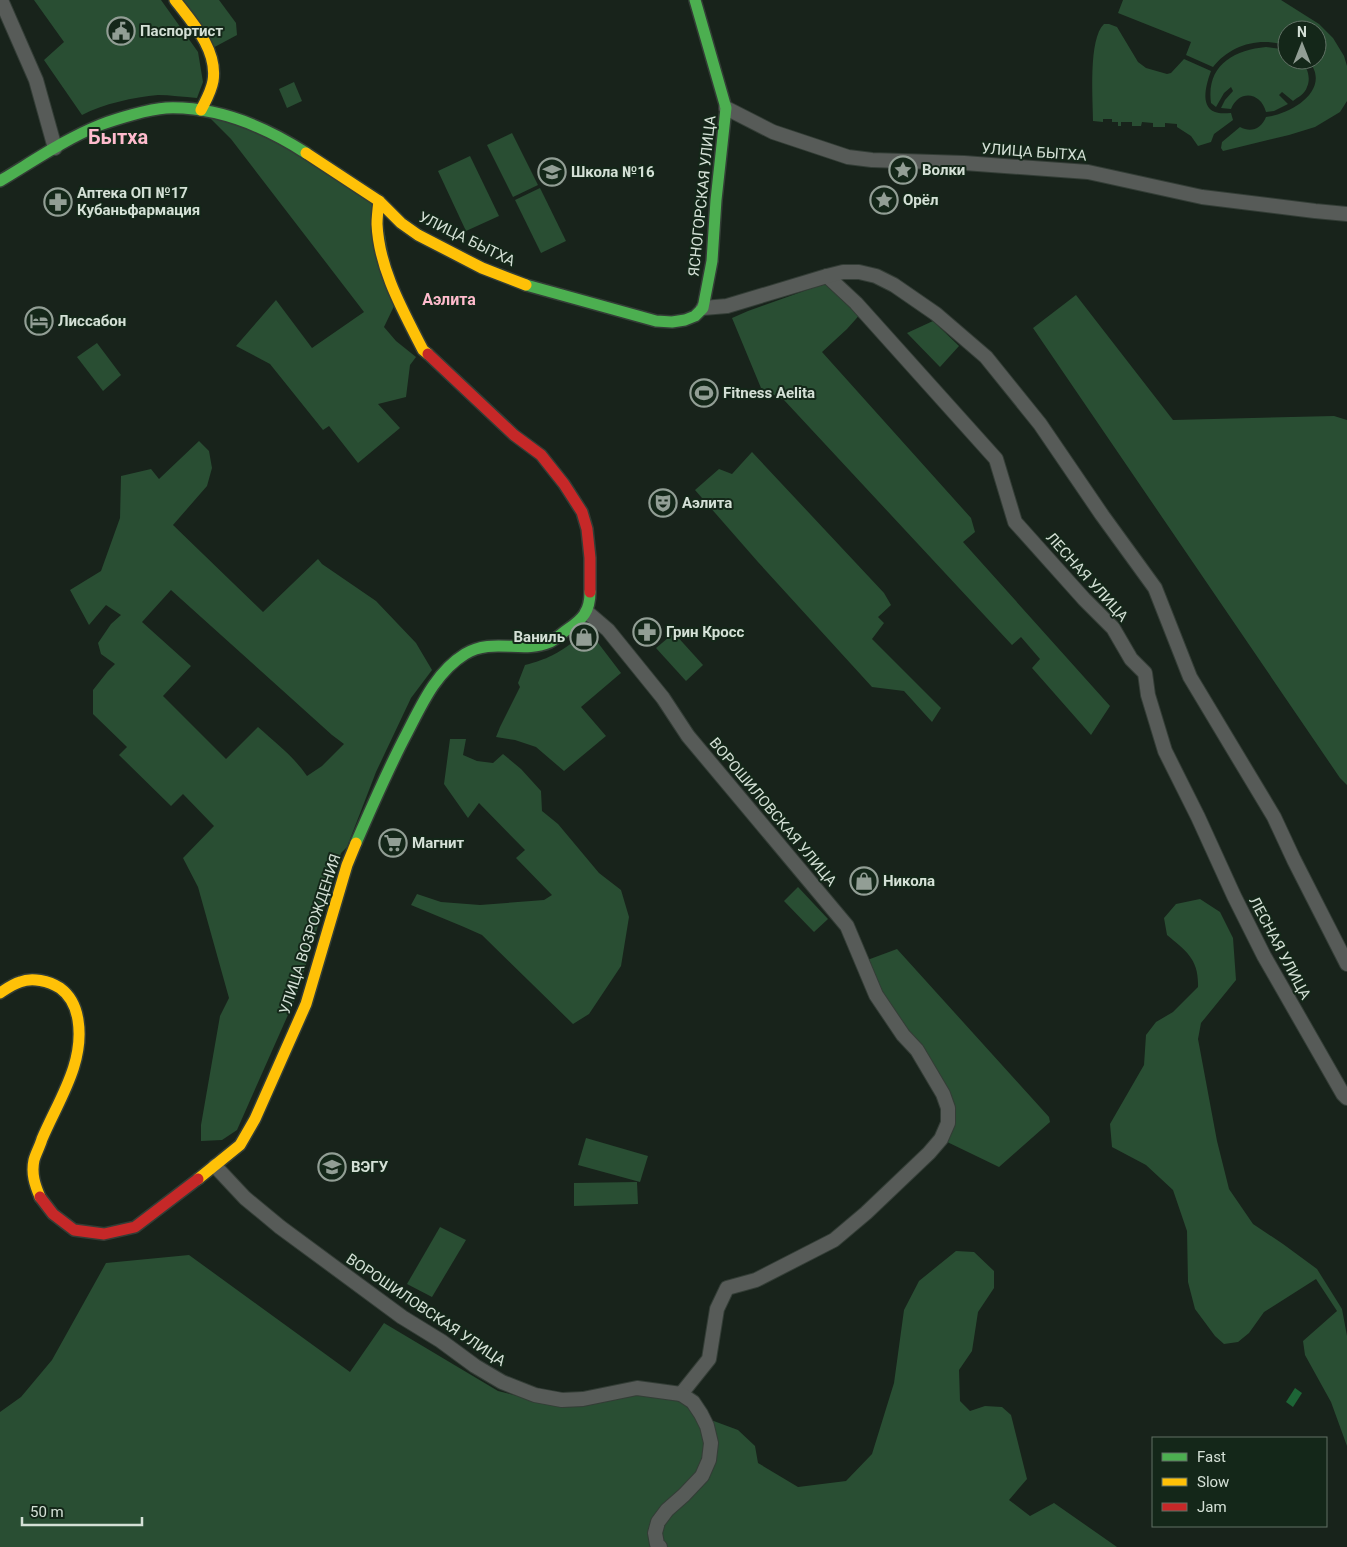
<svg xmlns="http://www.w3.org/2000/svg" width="1347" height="1547" font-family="Roboto,sans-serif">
<rect width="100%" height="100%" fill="#18231b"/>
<!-- green -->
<g fill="#294e33" fill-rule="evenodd">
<path d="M34 0H161L198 52 203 82 197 98C184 97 170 95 158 95 134 97 103 104 82 115L44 60 64 42Z"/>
<path d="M175 0H219L236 23 237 35 209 50Z"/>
<path d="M1123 0H1281L1319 24 1333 38 1344 56 1347 66V101L1340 112 1315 127 1289 135 1223 151 1221 148 1222 142 1240 127C1251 133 1261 129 1266 117 1292 114 1333 89 1308 60H1317V30H1287V46C1260 36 1230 45 1213 67L1186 55 1191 42 1118 13Z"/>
<path d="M1104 24H1109L1117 27 1138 62 1146 68 1167 74 1171 73 1184 59 1211 71C1207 82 1199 106 1215 112 1220 114 1226 113 1231 113L1233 120 1214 134 1211 142 1198 146 1191 136 1177 127V124L1165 123V127H1153V123L1142 122 1141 126H1132V122H1121V126H1118V122H1112V119H1103V122L1093 121C1093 99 1088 39 1104 24Z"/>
<path d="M1266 47 1281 49 1287 52V60C1291 60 1296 59 1299 61 1308 65 1311 79 1307 87 1305 94 1298 97 1293 101L1282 92 1279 95 1288 104 1274 111 1266 112C1261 92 1239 89 1231 109L1221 108 1225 100 1233 91 1231 87 1224 93 1216 107 1211 103C1206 66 1233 50 1266 47Z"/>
<path d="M294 82 302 101 287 108 279 89Z"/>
<path d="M228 115 379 201 397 300 384 327 396 341 416 357 410 365 406 397 378 404 400 428 358 463 329 426 323 430 270 364 236 346 276 300 312 348 364 312 231 139 211 119Z"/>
<path d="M512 133 538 185 513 197 487 145Z"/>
<path d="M470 156 499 216 466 231 438 171Z"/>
<path d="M540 188 566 241 541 253 515 200Z"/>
<path d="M832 281 863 311 847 329 822 352 971 518 975 532 963 542 1110 706 1091 735 1032 668 1040 659 1021 637 1012 645 784 400 761 388 732 318 748 311Z"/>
<path d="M1076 295 1173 420 1334 416 1347 420V785L1340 778 1033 328Z"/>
<path d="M933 321 959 346 940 367 907 333Z"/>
<path d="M97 343 121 375 103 391 77 357Z"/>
<path d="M199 441 209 451 212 468 207 486 173 525 263 612 318 559 322 564 376 601 416 643 432 670 411 698 376 772 347 847 341 853 295 999 237 1130 222 1140 201 1141V1125L220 1016 229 998 198 887 183 858 214 826 183 794 171 806 119 755 127 747 93 714V690L108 671 115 664 101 654 98 643 111 624 121 615 106 605 89 625 70 590 101 571 120 518 121 476 151 469 159 479ZM171 590 332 735 344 744 322 766 307 776C294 757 276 743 258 727L226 759 163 696 191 666 142 622Z"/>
<path d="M752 452 884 593 891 605 878 617 884 623 872 639 941 708 932 722 904 691 872 687 758 562 695 490 719 469 732 474Z"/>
<path d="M674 633 703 665 686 681 656 648Z"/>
<path d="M592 635 621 673 581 707 606 736 564 771 536 747 515 740 496 737 500 727 520 687 518 683 525 665C548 659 557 654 576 640L580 645Z"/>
<path d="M450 739H466L463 755 477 761 493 763 503 754 521 769 541 791 542 811 558 824 599 873 621 890 629 917 621 966 589 1014 573 1024 482 935 464 927 411 905 417 894 441 902 480 905 544 900 552 895 516 858 525 850 479 803 468 818 444 784Z"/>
<path d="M798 887 828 919 814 932 784 901Z"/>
<path d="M1200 899 1220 912 1233 938 1236 980 1201 1023 1198 1039 1217 1141 1229 1189 1253 1224 1283 1244 1317 1269 1342 1309 1347 1336V1446L1331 1402 1305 1355 1303 1341 1337 1311 1316 1279 1264 1312 1249 1333 1238 1342 1224 1344 1215 1336 1195 1309 1188 1282 1187 1231 1173 1190 1146 1165 1112 1147 1110 1124 1144 1065 1146 1035 1156 1022 1173 1012 1198 987C1199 959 1186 951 1167 935L1164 918 1176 904Z"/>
<path d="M897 949 1049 1117 1050 1122 999 1167 941 1139 948 1108 862 962Z"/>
<path d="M586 1138 648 1156 640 1182 578 1165Z"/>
<path d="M637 1182 638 1204 574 1206V1183Z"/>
<path d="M440 1227 466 1240 432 1297 407 1284Z"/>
<path d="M956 1251 974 1252 994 1271V1288L978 1312 972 1351 959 1370 960 1401 970 1411 985 1406 1002 1407 1011 1415 1027 1479 1009 1500 1030 1516 1054 1503 1117 1547H0V1412L21 1397 52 1360 106 1263 189 1255 350 1372 384 1323 498 1391 537 1401 612 1394H690L711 1420 738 1430 755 1446 758 1463 798 1487 846 1481 872 1454 894 1383 904 1310 919 1281Z"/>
</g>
<!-- water -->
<path fill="#1d6536" d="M1295 1388 1302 1393 1293 1407 1286 1402Z"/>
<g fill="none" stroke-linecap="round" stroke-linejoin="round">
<!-- street casing -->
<g stroke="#333d36" stroke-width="16">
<g id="street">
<path d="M1 0 36 80 55 148"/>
<path d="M726 108 773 132 848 157 872 160 964 163 1088 172 1202 197 1315 211 1347 214"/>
<path d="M827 276 856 303 996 459 1015 522 1084 599 1113 628 1131 659 1145 673 1148 695 1165 751 1198 817 1234 896 1264 956 1343 1094 1347 1098"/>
<path d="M703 308 727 306 827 276 843 272H859L876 276 894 285 936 314 986 357 1040 424 1102 515 1155 588 1190 677 1274 817 1294 860 1347 964"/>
<path d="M587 612 608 630 663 698 688 736 847 926 876 995 903 1035 917 1050 943 1094 948 1108V1123L941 1139 929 1153 866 1213 834 1240 756 1280 727 1288 717 1309 709 1359 681 1394"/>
<path d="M215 1166 245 1198 280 1227 402 1317 441 1341 475 1366 502 1382 535 1395 562 1400 583 1399 637 1388 681 1394 693 1402 701 1414 707 1426 711 1443 709 1460 702 1476 684 1495 667 1510 658 1522 655 1533 657 1544 660 1547"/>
</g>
</g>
<!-- fast casing -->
<g stroke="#333d36" stroke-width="14">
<g id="fast">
<path d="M0 181C32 162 65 139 100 125 116 119 149 109 166 108 217 106 264 126 306 153"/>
<path d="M526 285 656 321 672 322 685 320 695 316 703 308 712 261 716 200 726 108 695 0"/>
<path d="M356 843C372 806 388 769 407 733 422 704 436 672 465 654 492 637 523 654 550 642 556 639 562 633 568 629 583 619 590 611 590 592"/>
</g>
</g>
<!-- slow casing -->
<g stroke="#333d36" stroke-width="14">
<g id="slow">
<path d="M175 0C192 22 218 50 213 81 211 92 206 100 201 110"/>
<path d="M306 153 379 201 401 223 418 235 482 268 526 285"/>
<path d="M379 201C378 209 377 217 377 224 379 269 403 311 423 350L428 354"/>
<path d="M0 993C6 989 13 984 20 982 32 977 49 981 60 988 71 996 76 1007 78 1020 85 1063 58 1101 42 1139 40 1146 36 1153 34 1160 31 1174 35 1185 40 1197"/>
<path d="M198 1179 240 1145 255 1119 306 1004 347 865 356 843"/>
</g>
</g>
<!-- jam casing -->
<g stroke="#333d36" stroke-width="14">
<g id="jam">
<path d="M428 354 514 435 541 455 564 484 582 512 587 529 590 558V592"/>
<path d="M40 1197 53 1214 74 1230 104 1234 135 1227 198 1179"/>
</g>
</g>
<!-- street -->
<use href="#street" stroke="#575b58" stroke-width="14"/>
<!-- fast -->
<use href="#fast" stroke="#4caf50" stroke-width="11"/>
<!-- slow -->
<use href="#slow" stroke="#ffc107" stroke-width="11"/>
<!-- jam -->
<use href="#jam" stroke="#c62828" stroke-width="11"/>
</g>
<!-- icons -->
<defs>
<g id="civic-ring" transform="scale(1.4375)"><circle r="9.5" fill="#142719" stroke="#929e95" stroke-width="1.5"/><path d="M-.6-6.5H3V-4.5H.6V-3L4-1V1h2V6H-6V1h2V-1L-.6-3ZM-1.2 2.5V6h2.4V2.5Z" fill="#929e95"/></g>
<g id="sight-ring" transform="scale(1.4375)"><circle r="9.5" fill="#142719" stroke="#929e95" stroke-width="1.5"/><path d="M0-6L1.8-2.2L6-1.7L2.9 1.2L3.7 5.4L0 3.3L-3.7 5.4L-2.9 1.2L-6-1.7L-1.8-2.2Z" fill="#929e95"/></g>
<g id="school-ring" transform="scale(1.4375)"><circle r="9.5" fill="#142719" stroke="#929e95" stroke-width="1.5"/><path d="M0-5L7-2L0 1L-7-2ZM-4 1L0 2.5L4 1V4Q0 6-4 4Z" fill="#929e95"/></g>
<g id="pharmacy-ring" transform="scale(1.4375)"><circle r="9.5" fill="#142719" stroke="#929e95" stroke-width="1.5"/><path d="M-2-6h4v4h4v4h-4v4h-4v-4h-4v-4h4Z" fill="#929e95"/></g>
<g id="hotel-ring" transform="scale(1.4375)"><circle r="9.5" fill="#142719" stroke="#929e95" stroke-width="1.5"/><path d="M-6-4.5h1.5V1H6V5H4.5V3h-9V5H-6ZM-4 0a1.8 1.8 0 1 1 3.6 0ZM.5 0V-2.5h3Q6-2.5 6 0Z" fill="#929e95"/></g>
<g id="stadium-ring" transform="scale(1.4375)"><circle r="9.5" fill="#142719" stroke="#929e95" stroke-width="1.5"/><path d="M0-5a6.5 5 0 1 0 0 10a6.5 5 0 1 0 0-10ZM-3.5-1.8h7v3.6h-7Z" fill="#929e95"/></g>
<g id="theatre-ring" transform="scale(1.4375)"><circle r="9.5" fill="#142719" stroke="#929e95" stroke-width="1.5"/><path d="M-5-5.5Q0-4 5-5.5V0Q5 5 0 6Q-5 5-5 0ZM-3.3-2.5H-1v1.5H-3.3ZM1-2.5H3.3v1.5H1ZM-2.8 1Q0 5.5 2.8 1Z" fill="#929e95"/></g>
<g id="shop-ring" transform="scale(1.4375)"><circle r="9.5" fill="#142719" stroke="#929e95" stroke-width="1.5"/><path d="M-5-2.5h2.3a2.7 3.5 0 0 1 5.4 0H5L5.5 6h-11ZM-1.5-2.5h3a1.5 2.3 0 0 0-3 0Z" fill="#929e95"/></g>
<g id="supermarket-ring" transform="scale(1.4375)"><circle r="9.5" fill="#142719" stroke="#929e95" stroke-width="1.5"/><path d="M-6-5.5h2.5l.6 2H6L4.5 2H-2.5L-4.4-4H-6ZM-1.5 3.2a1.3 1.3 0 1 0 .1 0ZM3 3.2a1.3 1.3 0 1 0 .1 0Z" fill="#929e95"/></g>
<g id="university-ring" transform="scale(1.4375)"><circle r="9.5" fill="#142719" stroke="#929e95" stroke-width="1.5"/><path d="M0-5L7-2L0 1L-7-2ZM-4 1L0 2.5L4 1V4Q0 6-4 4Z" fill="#929e95"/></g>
</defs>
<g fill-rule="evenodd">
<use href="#civic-ring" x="121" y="31"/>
<use href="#sight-ring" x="903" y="170"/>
<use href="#school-ring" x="552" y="172"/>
<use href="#sight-ring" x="884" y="200"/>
<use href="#pharmacy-ring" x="58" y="202"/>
<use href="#hotel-ring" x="39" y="321"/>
<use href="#stadium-ring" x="704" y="393"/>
<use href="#theatre-ring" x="663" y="503"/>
<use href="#pharmacy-ring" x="647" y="632"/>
<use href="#shop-ring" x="584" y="637"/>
<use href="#supermarket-ring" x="393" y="843"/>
<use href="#shop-ring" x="864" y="881"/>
<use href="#university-ring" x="332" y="1167"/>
</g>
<g text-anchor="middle" stroke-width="4" stroke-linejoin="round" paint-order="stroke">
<!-- poi labels -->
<g font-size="15" font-weight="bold" fill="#d4e0d6" stroke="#142719" text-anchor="start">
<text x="140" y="36">Паспортист</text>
<text x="922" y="175">Волки</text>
<text x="571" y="177">Школа №16</text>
<text x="77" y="198">Аптека ОП №17<tspan x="77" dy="17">Кубаньфармация</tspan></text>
<text x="903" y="205">Орёл</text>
<text x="58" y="326">Лиссабон</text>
<text x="723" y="398">Fitness Aelita</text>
<text x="682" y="508">Аэлита</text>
<text x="666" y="637">Грин Кросс</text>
<text x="565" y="642" text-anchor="end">Ваниль</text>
<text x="412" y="848">Магнит</text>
<text x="883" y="886">Никола</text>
<text x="351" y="1172">ВЭГУ</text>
</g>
<!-- street labels -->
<g font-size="15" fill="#d4e0d6" stroke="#142719">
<text transform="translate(1034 152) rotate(4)" y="5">УЛИЦА БЫТХА</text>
<text transform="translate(702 196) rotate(-84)" y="5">ЯСНОГОРСКАЯ УЛИЦА</text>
<text transform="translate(467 239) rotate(26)" y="5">УЛИЦА БЫТХА</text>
<text transform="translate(1087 577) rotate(48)" y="5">ЛЕСНАЯ УЛИЦА</text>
<text transform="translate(773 812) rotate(50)" y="5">ВОРОШИЛОВСКАЯ УЛИЦА</text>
<text transform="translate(310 934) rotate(-72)" y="5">УЛИЦА ВОЗРОЖДЕНИЯ</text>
<text transform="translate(1280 948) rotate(62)" y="5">ЛЕСНАЯ УЛИЦА</text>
<text transform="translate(426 1310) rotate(34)" y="5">ВОРОШИЛОВСКАЯ УЛИЦА</text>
</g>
<!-- neighbourhood labels -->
<g font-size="16" font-weight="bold" fill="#febbcd" stroke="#142719">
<text x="449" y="305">Аэлита</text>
</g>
<!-- district labels -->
<g font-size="20" font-weight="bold" fill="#febbcd" stroke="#142719">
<text x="118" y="144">Бытха</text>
</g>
</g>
<!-- legend -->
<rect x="1152" y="1437" width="175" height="90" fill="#142719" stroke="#617165"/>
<rect x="1162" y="1453" width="25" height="8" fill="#4caf50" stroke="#617165"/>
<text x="1197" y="1462" font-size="15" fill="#d4e0d6">Fast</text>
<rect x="1162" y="1478" width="25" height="8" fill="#ffc107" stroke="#617165"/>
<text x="1197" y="1487" font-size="15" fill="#d4e0d6">Slow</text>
<rect x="1162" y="1503" width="25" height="8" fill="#c62828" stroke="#617165"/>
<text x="1197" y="1512" font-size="15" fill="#d4e0d6">Jam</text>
<!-- north arrow -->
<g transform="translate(1302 45)"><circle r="24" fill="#142719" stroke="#617165"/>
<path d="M0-4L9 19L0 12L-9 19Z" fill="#929e95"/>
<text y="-8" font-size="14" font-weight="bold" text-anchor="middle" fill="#d4e0d6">N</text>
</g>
<!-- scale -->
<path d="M22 1517v8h120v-8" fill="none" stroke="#d4e0d6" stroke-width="2.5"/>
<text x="30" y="1517" font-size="15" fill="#d4e0d6" stroke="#142719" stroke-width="4" paint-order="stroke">50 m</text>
</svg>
